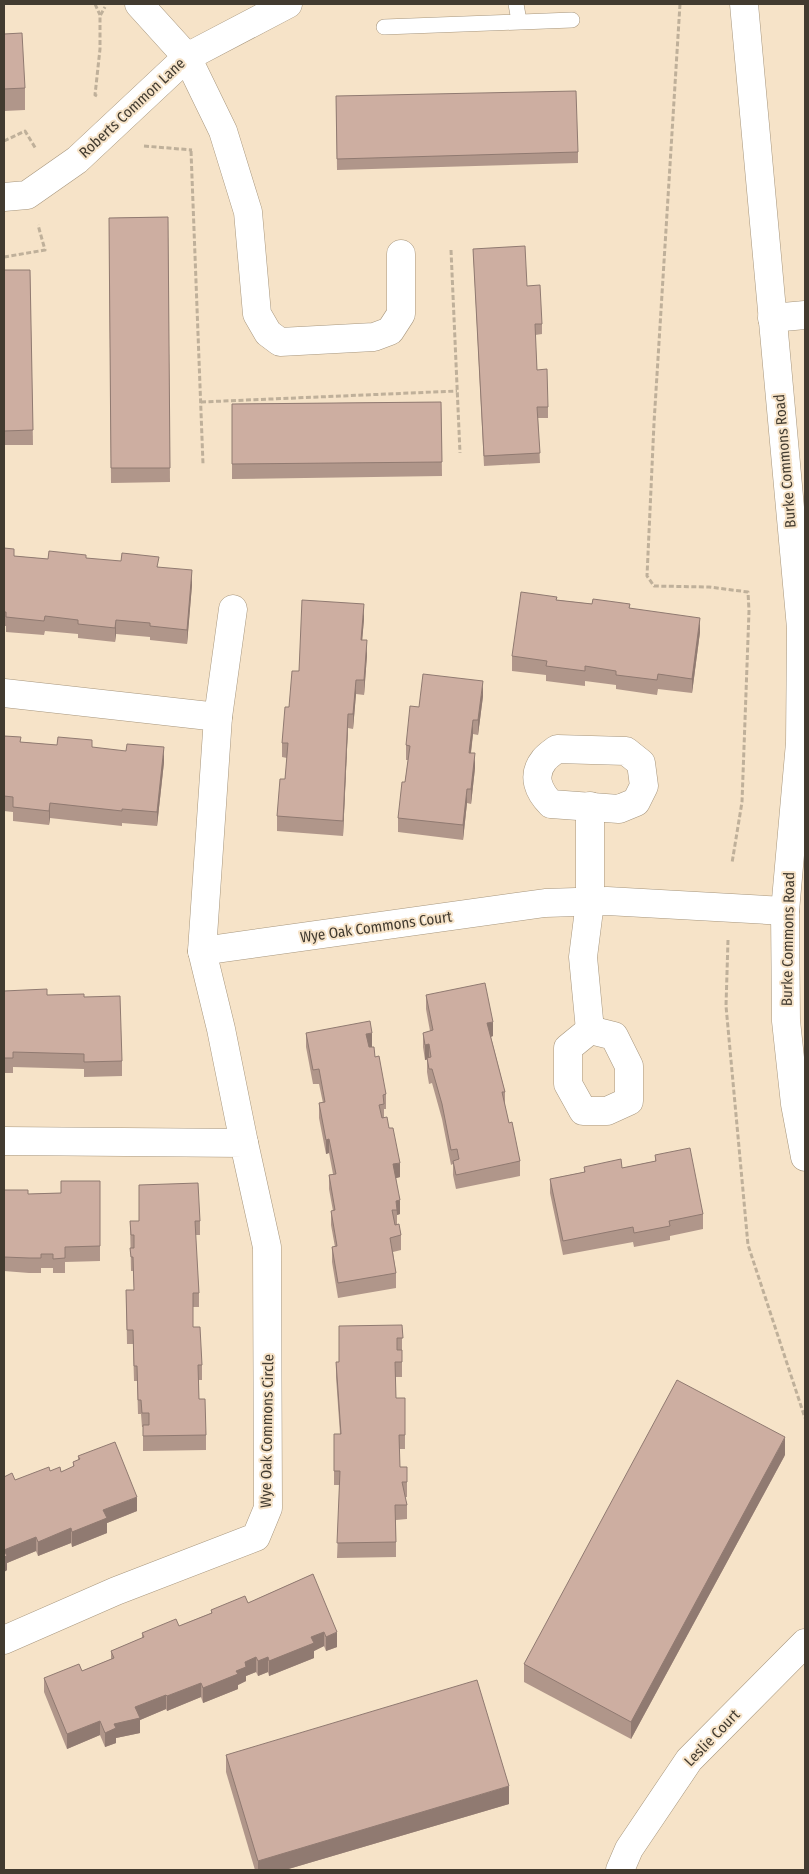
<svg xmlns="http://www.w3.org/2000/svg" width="809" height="1874" font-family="'Fira Sans Condensed',sans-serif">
<rect width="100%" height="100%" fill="#f6e3c8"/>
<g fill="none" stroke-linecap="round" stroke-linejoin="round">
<!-- service casing -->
<g stroke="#a7967d" stroke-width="16">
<g id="service">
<path d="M516 4 519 21"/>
<path d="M384 27 572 20"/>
</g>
</g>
<!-- minor casing -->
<g stroke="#a7967d" stroke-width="29">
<g id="minor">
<path d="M139 4 187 57 223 131 248 212 257 314 268 333 280 342 374 337 390 331 401 314V254"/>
<path d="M4 197 27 195 77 160 187 57 288 4"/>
<path d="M772 318 805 315"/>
<path d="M4 693 218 717 233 609"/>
<path d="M218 717 202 951 221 1029 244 1143"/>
<path d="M557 749 626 751 641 763 644 786 636 802 619 809 551 804C539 792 531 776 544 760 547 756 553 752 557 749Z"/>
<path d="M202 951 545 903 607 901 785 911"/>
<path d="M590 1030 614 1036 629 1066V1101L607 1111H583L568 1084V1048Z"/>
<path d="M590 1030 583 957 590 902V806"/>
<path d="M4 1141 244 1143 267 1247 268 1508 256 1537 116 1591 4 1640"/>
<path d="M620 1870 629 1849 689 1760 805 1643"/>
</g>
</g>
<!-- tertiary casing -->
<g stroke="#a7967d" stroke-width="29">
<path id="tertiary" d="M744 4 801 628 800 743 785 911 786 1021 795 1104 805 1157"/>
</g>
<!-- path -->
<g stroke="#bfb09a" stroke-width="3" stroke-dasharray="5 2.5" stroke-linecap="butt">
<path d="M95 4 100 15"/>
<path d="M680 4 654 423 647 576 654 586 709 587 748 592 749 611 742 802 732 863"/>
<path d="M97 96 95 95 100 49V16L105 7"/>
<path d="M4 141 25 131 36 149"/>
<path d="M144 146 192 150"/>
<path d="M191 151 203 464"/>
<path d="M451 250 460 453"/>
<path d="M4 257 45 250 38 225"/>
<path d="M201 402 457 391"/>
<path d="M728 940 726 1006 748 1245 805 1418"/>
</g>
<!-- service -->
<use href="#service" stroke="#fff" stroke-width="15"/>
<!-- minor -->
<use href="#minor" stroke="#fff" stroke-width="28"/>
<!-- tertiary -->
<use href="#tertiary" stroke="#fff" stroke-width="28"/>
</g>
<!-- wall -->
<g fill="#b0968a">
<path d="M4 34 25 88V110L4 111Z"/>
<path d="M336 96 578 152V163L337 170Z"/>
<path d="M168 217 170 482 111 483 109 218Z"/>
<path d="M473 249 527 286 542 324V334L535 335 537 370 548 407V418H538L540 463 484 466Z"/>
<path d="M4 270H30L33 445H4Z"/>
<path d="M441 402 442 476 232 479V404Z"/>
<path d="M4 548 14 556 48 559 86 558 159 567 192 585 187 644 150 640V637L116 634 115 642 78 638V634L45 631 44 635 6 632V626H4Z"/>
<path d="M557 600 630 608 700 632 692 693 658 689 657 695 616 689V685L585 681V686L546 681V675L512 671V656Z"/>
<path d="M364 619 362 640 367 655 364 695 356 694 353 729 348 728 343 836 277 831V816L285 779 287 758 282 757V743L289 707 299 671Z"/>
<path d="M483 696 478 735 473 734 471 753 475 768 471 804 467 803 463 840 398 832V818L405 782 408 760H406V745L419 707Z"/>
<path d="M4 736 21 742 92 748 164 762 157 826 122 823V826L50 818 49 825 13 821V812L4 811Z"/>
<path d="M4 991 47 995 84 997 122 1061V1076L84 1077V1069L13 1067V1073H4Z"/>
<path d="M426 995 493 1036 491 1037 505 1092V1106L509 1123 520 1161V1176L456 1189 453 1175V1164L451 1165 442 1119 432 1083 429 1084 427 1072V1059L425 1060 423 1047V1033L430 1031 426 1009Z"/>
<path d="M306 1033 372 1047 386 1094V1109H384V1118L400 1177 396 1178 400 1214 397 1215V1224L401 1235V1250L393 1252 396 1273V1288L338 1298 332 1262V1247H335L331 1225V1211H333L329 1189V1175L333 1174 329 1153 326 1154 319 1118V1103H323L319 1084H313L306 1047Z"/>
<path d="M655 1155 703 1214V1229L670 1236V1240L634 1247 633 1242 563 1255 550 1193V1179L584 1172V1167L622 1168 655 1161Z"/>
<path d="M100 1181V1261L65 1262V1273H53V1268H41V1273H29L4 1271V1190L28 1194 61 1193Z"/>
<path d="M130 1221H200V1235H195L199 1293V1307H193V1327L202 1365V1380H199V1399L206 1435V1450L143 1451V1427H142L141 1414H138L137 1381H134L133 1344H127L126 1290H134L133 1271H131Z"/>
<path d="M402 1325V1377H395L396 1398H405V1449H399L400 1467H407V1497H405L407 1505V1519L396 1520V1557L337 1558 340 1485H334V1434H340L336 1377V1362H339Z"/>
<path d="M785 1455 631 1739 524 1682V1664Z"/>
<path d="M78 1456 137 1511 107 1523V1533L72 1547 71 1543 38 1556 36 1551 7 1563V1570L4 1572V1477L15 1480 50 1471 61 1472 73 1467V1462L78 1460Z"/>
<path d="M313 1574 337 1647 326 1651 324 1646 314 1651V1658L269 1676 268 1672 258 1676 256 1672 246 1676V1681L238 1685V1689L203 1703 201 1697 167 1711 166 1709 140 1720V1733L116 1738V1743L105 1747 100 1735 67 1749 44 1692V1678L82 1671 111 1659V1651L142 1638V1633L179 1626 211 1613V1610L248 1603Z"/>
<path d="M226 1755 509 1804 285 1870H255L226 1772Z"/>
</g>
<!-- shaded-wall -->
<g fill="#907a71">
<path d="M192 570V585L187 644V630Z"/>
<path d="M364 604V619L361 654V640Z"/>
<path d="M700 618V632L692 693V679Z"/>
<path d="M116 620V634L115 642V628Z"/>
<path d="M367 640V655L364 695V680Z"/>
<path d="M356 680V694L353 729V714Z"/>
<path d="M483 681V696L478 735V720Z"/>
<path d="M348 714V728L343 836V821Z"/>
<path d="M473 720V734L469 767V753Z"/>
<path d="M164 747V762L157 826V812Z"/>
<path d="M475 753V768L471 804V789Z"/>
<path d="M467 789V803L463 840V825Z"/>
<path d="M50 803V818L49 825V811Z"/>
<path d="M493 1022V1036L487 1038V1023Z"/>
<path d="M372 1033V1047L366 1049V1034Z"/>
<path d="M429 1044V1059L425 1060V1045Z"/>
<path d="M329 1139V1153L326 1154V1140Z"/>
<path d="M400 1163V1177L393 1179V1164Z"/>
<path d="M400 1200V1214L397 1215 396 1201Z"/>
<path d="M785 1437V1455L631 1739V1722Z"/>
<path d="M137 1497V1511L107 1523V1533L72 1547V1532L103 1510Z"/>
<path d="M71 1528V1543L38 1556V1542Z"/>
<path d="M36 1537V1551L7 1563V1570L4 1572V1550Z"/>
<path d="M324 1632V1646L314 1651V1658L269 1676V1661L311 1637Z"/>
<path d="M337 1632V1647L326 1651V1637Z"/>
<path d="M256 1657V1672L246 1676V1681L238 1685V1689L203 1703V1688L236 1671 245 1662Z"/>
<path d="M268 1657V1672L258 1676V1661Z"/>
<path d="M201 1683V1697L167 1711V1696Z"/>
<path d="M166 1695V1709L140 1720V1733L116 1738V1743L105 1747V1733L114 1724 135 1707Z"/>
<path d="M100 1721V1735L67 1749V1734Z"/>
<path d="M509 1786V1804L285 1870H258V1861Z"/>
</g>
<!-- building -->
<g fill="#cdaea1" stroke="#907a71">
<path d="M22 33 25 88 4 89V34Z"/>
<path d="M576 91 578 152 337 159 336 96Z"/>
<path d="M168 217 170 468H111L109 218Z"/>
<path d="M525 246 527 286 540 285 542 324H535L537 370 547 369 548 407H537L540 453 484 456 473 249Z"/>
<path d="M4 270H30L33 430 4 431Z"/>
<path d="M441 402 442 462 232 464V404Z"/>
<path d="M4 548 14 549V556L48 559 49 551 86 555V558L121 561 122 553 159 557 157 567 192 570 187 630 150 626V623L116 620 115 628 78 624V620L45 616 44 621 6 617V612H4Z"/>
<path d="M521 592 557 597 556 600 592 604 593 599 630 604 629 608 700 618 692 679 658 674 657 680 616 675V671L585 666V671L546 666 547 661 512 656Z"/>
<path d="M302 600 364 604 361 640H367L364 680H356L353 714H348L343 821 277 816 280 779H285L288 743H282L285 707H289L292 671H299Z"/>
<path d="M423 674 483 681 478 720H473L469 753H475L471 789H467L463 825 398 818 402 782H405L410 746 406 745 410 706 419 707Z"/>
<path d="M4 736 21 737 20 742 57 745 58 737 92 740V747L126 751 127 744 164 747 157 812 122 809V811L50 803 49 811 13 807V797L4 796Z"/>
<path d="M485 983 493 1022 487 1023 505 1092H502L509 1123 512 1122 520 1161 456 1175 453 1161 459 1159 457 1149 451 1150 442 1104 432 1069H429L427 1058 431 1057 429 1044 425 1045 423 1033 433 1030 426 995Z"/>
<path d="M47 989V995L84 994V997L120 996 122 1061 84 1062V1054L13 1052V1058H4V991Z"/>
<path d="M370 1021 372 1033 366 1034 369 1047H374L375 1057 379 1056 386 1094 383 1095 384 1104 379 1105 382 1118 387 1117 389 1128H393L400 1163 393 1164 400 1200 396 1201 397 1210H392L395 1225 399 1224 401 1235 390 1238 396 1273 338 1283 332 1247 337 1246 331 1211 335 1210 329 1175 336 1174 329 1139 326 1140 319 1103 325 1102 319 1069 313 1070 306 1033Z"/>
<path d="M690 1148 703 1214 669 1221 670 1226 634 1233 633 1227 563 1241 550 1179 585 1172 584 1167 621 1159 622 1168 656 1161 655 1155Z"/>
<path d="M61 1181H100V1246L65 1247V1258L53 1259V1254H41V1258H29L4 1257V1190H28V1194L61 1193Z"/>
<path d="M198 1183 200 1221H195L199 1293H193V1327H200L202 1365H198L199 1399H205L206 1435 143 1436V1425H149V1413H142L141 1400H138L137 1366H134L133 1330H127L126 1290H134L133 1257H131L130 1248H134V1235H131L130 1221H139V1185Z"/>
<path d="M402 1325 403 1338H397V1350H402V1362H395L396 1398H405V1435H399L400 1467H407V1482H402L407 1505H395L396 1542 337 1543 340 1471H334V1434H341L336 1362H339V1326Z"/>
<path d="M677 1380 785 1437 631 1722 524 1664Z"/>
<path d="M115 1442 137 1497 103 1510 107 1518 72 1532 71 1528 38 1542 36 1537 4 1550 7 1556 4 1557V1477L12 1473 15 1480 49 1467 50 1471 60 1467 61 1472 74 1466 73 1462 80 1459 78 1456Z"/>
<path d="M313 1574 337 1632 326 1637 324 1632 311 1637 314 1643 269 1661 268 1657 258 1661 256 1657 245 1662 246 1667 236 1671 238 1674 203 1688 201 1683 167 1696 166 1695 135 1707 140 1718 114 1724 116 1728 105 1733 100 1721 67 1734 44 1678 79 1664 82 1671 114 1658 111 1651 144 1637 142 1633 176 1619 179 1626 212 1613 211 1610 245 1596 248 1603Z"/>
<path d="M477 1680 509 1786 258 1861 226 1755Z"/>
</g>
<g text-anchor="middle" stroke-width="4" stroke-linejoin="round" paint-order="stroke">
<!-- street labels -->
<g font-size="15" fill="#423b30" stroke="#f6e3c8">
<text transform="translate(132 108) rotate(-43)" y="5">Roberts Common Lane</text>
<text transform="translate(785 461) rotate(-95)" y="5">Burke Commons Road</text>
<text transform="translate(376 927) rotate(-8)" y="5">Wye Oak Commons Court</text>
<text transform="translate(788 939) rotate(-89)" y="5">Burke Commons Road</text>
<text transform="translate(267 1431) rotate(-89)" y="5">Wye Oak Commons Circle</text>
<text transform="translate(712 1738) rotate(-46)" y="5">Leslie Court</text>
</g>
</g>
<!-- border -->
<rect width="809" height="1874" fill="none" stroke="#423b30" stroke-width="10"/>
</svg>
